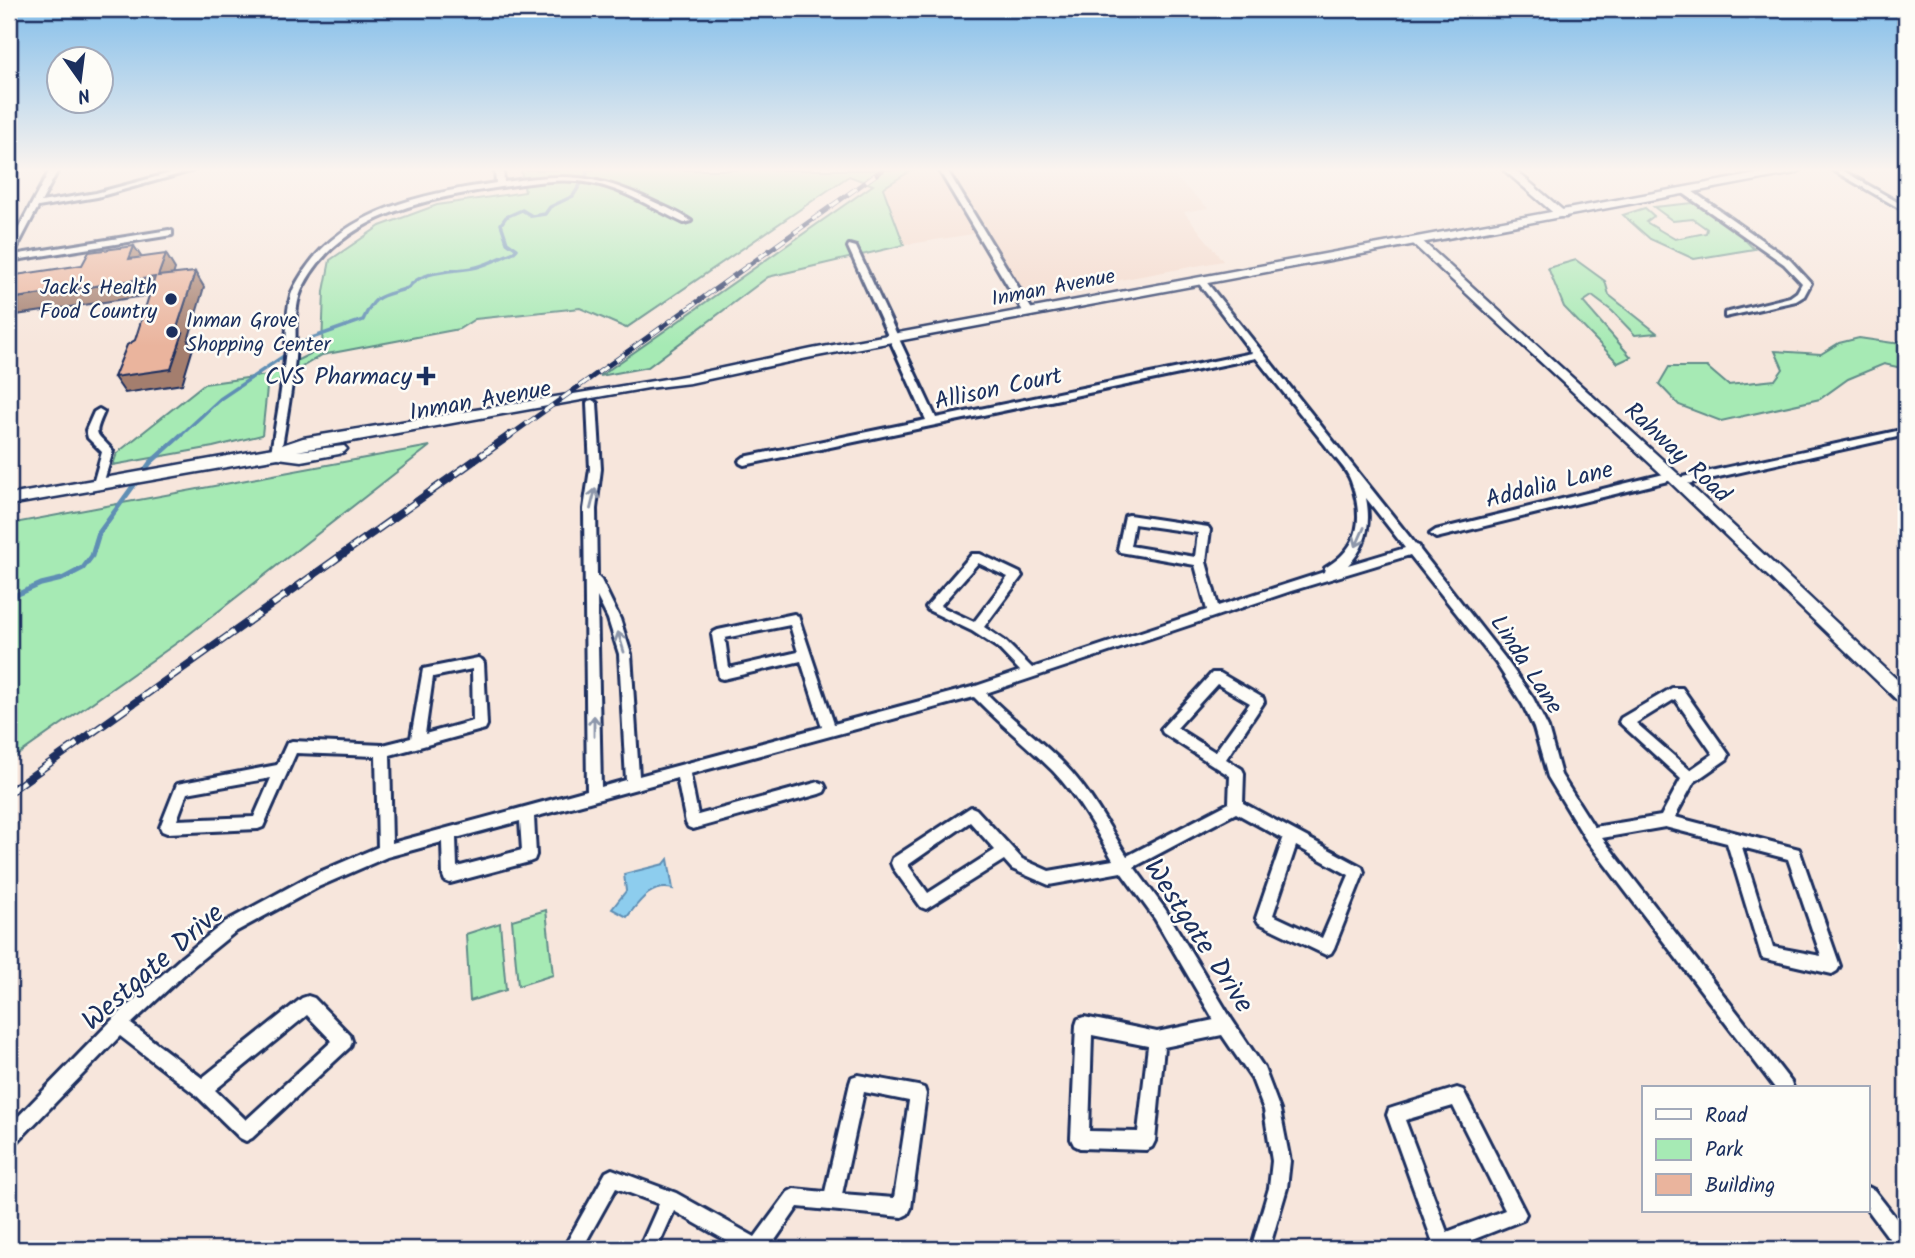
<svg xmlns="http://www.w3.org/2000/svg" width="1915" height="1258" font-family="Kalam,sans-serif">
<rect width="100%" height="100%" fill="#f7e6dc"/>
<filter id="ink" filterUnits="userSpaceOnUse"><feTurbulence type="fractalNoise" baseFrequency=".0143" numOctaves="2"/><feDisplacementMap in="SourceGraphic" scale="14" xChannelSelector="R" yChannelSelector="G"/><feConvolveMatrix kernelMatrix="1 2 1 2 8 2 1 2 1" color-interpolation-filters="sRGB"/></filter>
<g filter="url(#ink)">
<!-- built -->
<path fill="#f3d7c9" d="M912 170H1174L1177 179 1208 208 1184 212 1223 261 1022 298 985 232 904 245 883 188Z"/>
<!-- green -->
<g fill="#a6eab4" stroke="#608c89" stroke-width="2">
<path d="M521 170H912L883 188 904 245 768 277 648 367 600 376 873 185 849 176 626 328 580 308 475 319 459 329 322 355 267 388 262 435 213 447 113 465 117 453 204 384 268 375 322 348 324 291 330 260 380 226 437 205 525 192Z"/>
<path d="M1693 203 1735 230 1754 249 1694 259 1650 239 1623 215 1645 208 1654 216 1646 222 1675 239 1706 233 1707 229 1693 219 1673 221 1654 207Z"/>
<path d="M1576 260 1605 281 1609 295 1657 333 1635 335 1612 311 1592 296 1583 302 1631 357 1618 363 1564 307 1548 268Z"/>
<path d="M1859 338 1893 343 1906 339V369L1884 364 1848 379 1820 399 1721 421 1679 405 1659 384 1669 367H1707L1728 385 1775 380 1783 369 1775 351 1821 354 1839 343Z"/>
<path d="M430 446 188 635 9 761V524Z"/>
<path d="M546 910 553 975 518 986 512 920Z"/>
<path d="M500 923 506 990 470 1001 466 934Z"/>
</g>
<!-- water -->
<path fill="#8dcdee" stroke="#5f8eb4" stroke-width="2" d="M668 859 673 889C651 883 639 902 627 917L612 909 626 891 624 874 664 864Z"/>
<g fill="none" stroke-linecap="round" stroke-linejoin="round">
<!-- stream-far1 -->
<path stroke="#5f8eb4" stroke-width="3.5" d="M179 437 220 399 309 339 363 320C376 292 382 297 408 288 422 269 455 272 477 267 489 264 502 257 514 252L517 249 507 242 501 224 506 217 522 210 532 216 545 214 550 207 573 196 587 174 586 170"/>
<!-- stream -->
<path stroke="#5f8eb4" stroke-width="5" d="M9 598 41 584 62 579 83 568 92 556 99 533 150 463 181 435"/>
<!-- minor casing -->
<g stroke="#1b2f5e" stroke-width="6">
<g id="minor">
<path d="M50 170H58L41 202 96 193 182 170H194L97 197 38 207 13 255 169 230 172 231V235L9 261V246Z"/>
<path d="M495 170H503L504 182C565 173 596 174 652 201 665 207 680 213 691 221L684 223C654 209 624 189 591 183 561 177 531 183 501 187 430 198 341 214 304 285 292 306 297 335 295 358 292 390 286 421 281 453L280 455H272L271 453C276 422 282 390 285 358 288 337 285 315 291 295 294 286 299 279 304 271 345 209 427 193 496 183Z"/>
<path d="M939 170H947L1034 313 1032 315 1029 316 1024 313Z"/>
<path d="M1833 170H1842L1906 207V212Z"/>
<path d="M1683 189H1689L1790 260 1811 283 1804 296 1796 301 1725 317V313L1790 297 1797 292 1802 283 1784 264 1683 193Z"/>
<path d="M849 245 856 247 936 418 1252 353 1197 281 1204 279 1416 545 1419 546 1420 550 1504 657 1533 698 1548 728 1561 775 1594 827 1661 816 1681 779 1619 722 1621 718 1672 688H1682L1729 755 1727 759 1694 782 1675 817 1799 849 1840 966 1837 971 1832 974 1762 958 1727 843 1665 827 1602 838 1791 1082 1793 1088H1775L1585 838 1548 777 1534 728 1523 705 1496 663 1410 555 1291 591 986 693C1010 718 1038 738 1062 762 1089 789 1107 824 1127 856L1229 803 1230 776 1163 733 1161 729 1212 673H1220L1263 698 1264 702 1226 759 1242 769 1244 773 1243 803 1362 867 1364 872 1334 948 1331 953 1326 955 1259 923 1256 918 1283 839 1236 813 1134 867 1165 909 1232 1020 1264 1068 1280 1110 1290 1161 1287 1188 1269 1249H1251L1269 1188 1272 1161 1264 1110 1252 1079 1222 1035 1164 1047 1155 1141 1152 1147 1146 1150 1080 1148 1074 1145 1071 1139 1076 1025 1078 1019 1084 1017 1157 1032 1214 1020 1155 919 1121 872 1049 885 1012 869 1004 860 926 909 921 907 893 868 891 863 893 858 971 807 976 809 1022 859 1049 871 1113 860C1095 829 1078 797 1053 771 1027 745 999 723 974 697L690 774 698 815 819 782 824 784 826 788 824 792 819 794 693 829 688 827 686 823 677 778 534 817 536 855 534 860 529 862 450 883 445 881 443 876 442 842 387 857 318 887 235 932 192 967 131 1024 202 1078 302 998 308 996 314 998 350 1035 352 1041 350 1047 252 1138 246 1141 240 1138 196 1095 120 1036 15 1144 9 1146V1126L113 1019 182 957 225 922 308 877 378 847 376 756 296 753 263 827 258 829 167 833 162 831 160 827 177 784 277 765 287 743 292 741 383 745 411 738 423 669 478 658 482 660 484 663 487 725 485 729 390 755 392 843 587 790 584 509 590 469 587 403 588 401 592 400 597 403 601 469 596 509 597 576 601 580 620 619 631 654 639 776 822 727 801 661 723 679 719 678 712 635 714 632 718 630 794 614 798 616 834 724 976 686 1020 671 998 648 972 631 928 610 926 607 972 554H980L1020 573 1022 576 984 627 1006 642 1032 668 1207 610 1195 565 1120 552 1118 549 1125 516 1129 515 1208 527 1210 530 1206 562 1218 606 1324 572 1325 568C1361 547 1364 518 1351 481 1347 469 1334 457 1326 446 1303 417 1279 387 1256 358L744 465 740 463 739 461 744 457 926 420 848 247ZM1366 498 1405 548 1348 565C1367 546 1371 524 1366 498ZM1134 524 1198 533 1195 557 1130 546ZM978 563 1008 577 974 622 940 606ZM597 597 608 619 619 654 626 780 601 787ZM790 625 798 652 729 668 725 638ZM472 669 473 721 425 734 433 677ZM1217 684 1250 703 1215 752 1177 728ZM1675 699 1713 754 1690 770 1636 723ZM271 778 254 817 177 820 187 793ZM520 821 522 850 457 867 456 838ZM970 822 995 850 928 893 908 865ZM1296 846 1349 875 1322 938 1273 915ZM1742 847 1788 859 1821 956 1773 947ZM307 1015 332 1041 246 1120 215 1090ZM1092 1035 1148 1046 1138 1132 1089 1131Z"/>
<path d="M99 409 104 412C92 439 97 431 113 451L103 484 98 488 93 484 102 452 88 438 86 430 94 412Z"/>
<path d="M1906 429V435L1678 486 1673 482 1678 478Z"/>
<path d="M1672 472 1677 476 1676 479 1436 538 1430 534 1436 530Z"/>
<path d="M858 1075 918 1086 924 1088 926 1094 911 1208 908 1214 902 1217 798 1207 769 1249H741L674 1211 657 1249H639L659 1204 616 1188 582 1249H563L606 1172 612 1169 676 1193 755 1237 788 1192 794 1189 825 1192 850 1083 852 1077ZM864 1092 909 1101 894 1198 842 1194Z"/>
<path d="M1457 1088 1463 1090 1526 1214 1523 1220 1449 1249H1426L1432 1240 1387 1115 1389 1109 1395 1107ZM1453 1106 1505 1210 1447 1232 1405 1120Z"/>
<path d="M1868 1187 1874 1190 1906 1231V1249H1897L1868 1210Z"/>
</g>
</g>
<!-- tertiary casing -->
<g stroke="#1b2f5e" stroke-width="5">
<g id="tertiary">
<path d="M1504 170H1515L1566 213V217H1558Z"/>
<path d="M1412 239H1420L1677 473 1906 688V705L1900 703 1667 479 1412 243Z"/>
</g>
</g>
<!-- secondary casing -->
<g stroke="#1b2f5e" stroke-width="5">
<path id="secondary" d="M1778 170H1801L1795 173 812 357 690 383 648 388 297 451 344 446 347 449 344 452 339 454 301 461 278 458 9 505V495L273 448 303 438 690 375 812 349Z"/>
</g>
<!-- minor -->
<use href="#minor" fill="#fdfcf7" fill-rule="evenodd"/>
<!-- tertiary -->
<use href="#tertiary" fill="#fdfcf7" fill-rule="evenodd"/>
<!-- secondary -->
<use href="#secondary" fill="#fdfcf7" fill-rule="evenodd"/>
<!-- rail-far2 casing -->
<g stroke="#1b2f5e" stroke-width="5">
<path id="rail-far2" d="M508 437 882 170"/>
</g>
<!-- rail-far1 casing -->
<g stroke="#1b2f5e" stroke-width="8">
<path id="rail-far1" d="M12 790 510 435"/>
</g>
<!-- rail casing -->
<g stroke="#1b2f5e" stroke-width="10">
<path id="rail" d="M9 792 14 788"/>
</g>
<!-- rail-far2 -->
<use href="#rail-far2" stroke="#fdfcf7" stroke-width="3.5" stroke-dasharray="11" stroke-linecap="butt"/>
<!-- rail-far1 -->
<use href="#rail-far1" stroke="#fdfcf7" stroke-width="5" stroke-dasharray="16" stroke-linecap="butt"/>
<!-- rail -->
<use href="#rail" stroke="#fdfcf7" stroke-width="7" stroke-dasharray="20" stroke-linecap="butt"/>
</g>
<!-- shaded-wall -->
<g fill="#a47e6e" stroke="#1b2f5e" stroke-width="2">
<path d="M134 246 144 261 129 259Z"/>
<path d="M166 254 175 269 168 292 158 276Z"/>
<path d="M195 272 204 287 188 341 193 348 182 384 125 393 114 377 175 334Z"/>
<path d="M155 277 165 293 9 316V299Z"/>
</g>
<!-- building -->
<path fill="#eab49d" stroke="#1b2f5e" stroke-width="2" d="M134 246 129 259 166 254 158 276 195 272 175 334 183 333 171 369 114 377 127 345 135 340 155 277 9 299V276L82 265 89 252Z"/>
<!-- one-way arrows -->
<defs><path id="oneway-shaft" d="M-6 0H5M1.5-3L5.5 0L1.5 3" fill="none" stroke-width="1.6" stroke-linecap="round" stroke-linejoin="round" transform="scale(1.75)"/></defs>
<g stroke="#8c96aa">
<use href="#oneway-shaft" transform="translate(593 499) rotate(-76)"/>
<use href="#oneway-shaft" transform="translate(1360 537) rotate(114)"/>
<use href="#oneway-shaft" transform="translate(621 642) rotate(-107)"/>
<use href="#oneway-shaft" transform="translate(594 726) rotate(-90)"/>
</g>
</g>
<!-- sky -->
<linearGradient id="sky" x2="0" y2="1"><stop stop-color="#83beea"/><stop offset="0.49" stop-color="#fbf4ef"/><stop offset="1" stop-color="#fbf4ef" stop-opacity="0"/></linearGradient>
<rect width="1915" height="346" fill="url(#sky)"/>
<!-- markers -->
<g fill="#1b2f5e" stroke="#fdfcf7" stroke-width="2.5">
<circle cx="171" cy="299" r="7"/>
<circle cx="172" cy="332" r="7"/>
<path d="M422.5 365.5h7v7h7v7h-7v7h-7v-7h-7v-7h7z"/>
</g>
<g text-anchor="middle" stroke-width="5" stroke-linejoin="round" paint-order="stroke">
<!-- far-poi labels -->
<g font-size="21" fill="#1b2f5e" stroke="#fdfcf7" text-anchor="end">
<text x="157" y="294">Jack's Health<tspan x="157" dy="24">Food Country</tspan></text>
<text x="186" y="327" text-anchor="start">Inman Grove<tspan x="186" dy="24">Shopping Center</tspan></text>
</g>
<!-- far-street labels -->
<g font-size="21" fill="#1b2f5e" stroke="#fdfcf7">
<text transform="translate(1053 287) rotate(-11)" y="7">Inman Avenue</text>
</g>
<!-- poi labels -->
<g font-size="24" fill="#1b2f5e" stroke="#fdfcf7" text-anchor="end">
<text x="412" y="384">CVS Pharmacy</text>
</g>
<!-- street labels -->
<g font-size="24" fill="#1b2f5e" stroke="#fdfcf7">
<text transform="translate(998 388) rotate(-12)" y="8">Allison Court</text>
<text transform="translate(480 400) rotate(-10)" y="8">Inman Avenue</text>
<text transform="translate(1678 452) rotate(43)" y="8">Rahway Road</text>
<text transform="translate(1549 484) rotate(-14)" y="8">Addalia Lane</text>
<text transform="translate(1527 664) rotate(57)" y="8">Linda Lane</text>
</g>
<!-- near-street labels -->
<g font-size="28" fill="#1b2f5e" stroke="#fdfcf7">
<text transform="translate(1200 935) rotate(57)" y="10">Westgate Drive</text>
<text transform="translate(152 966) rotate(-41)" y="10">Westgate Drive</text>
</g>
</g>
<!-- margin -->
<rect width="1915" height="1258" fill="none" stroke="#fdfcf7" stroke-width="35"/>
<rect x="18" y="18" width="1880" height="1223" fill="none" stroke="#1b2f5e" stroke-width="2.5" filter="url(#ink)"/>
<!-- legend -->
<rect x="1642" y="1086" width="228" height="126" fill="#fdfcf7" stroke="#a3aaba" stroke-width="2"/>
<rect x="1656" y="1109" width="35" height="10" fill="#fdfcf7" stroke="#a3aaba" stroke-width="2"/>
<text x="1705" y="1122" font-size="21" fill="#1b2f5e">Road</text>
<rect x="1656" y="1139" width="35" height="21" fill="#a6eab4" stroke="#a3aaba" stroke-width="2"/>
<text x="1705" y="1156" font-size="21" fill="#1b2f5e">Park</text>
<rect x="1656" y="1174" width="35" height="21" fill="#eab49d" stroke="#a3aaba" stroke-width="2"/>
<text x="1705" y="1192" font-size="21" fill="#1b2f5e">Building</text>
<!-- north arrow -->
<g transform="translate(80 80) rotate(166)"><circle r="33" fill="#fdfcf7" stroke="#a3aaba" stroke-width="2"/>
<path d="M0-5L12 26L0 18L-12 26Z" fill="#1b2f5e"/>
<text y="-10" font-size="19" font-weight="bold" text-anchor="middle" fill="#1b2f5e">N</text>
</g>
</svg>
